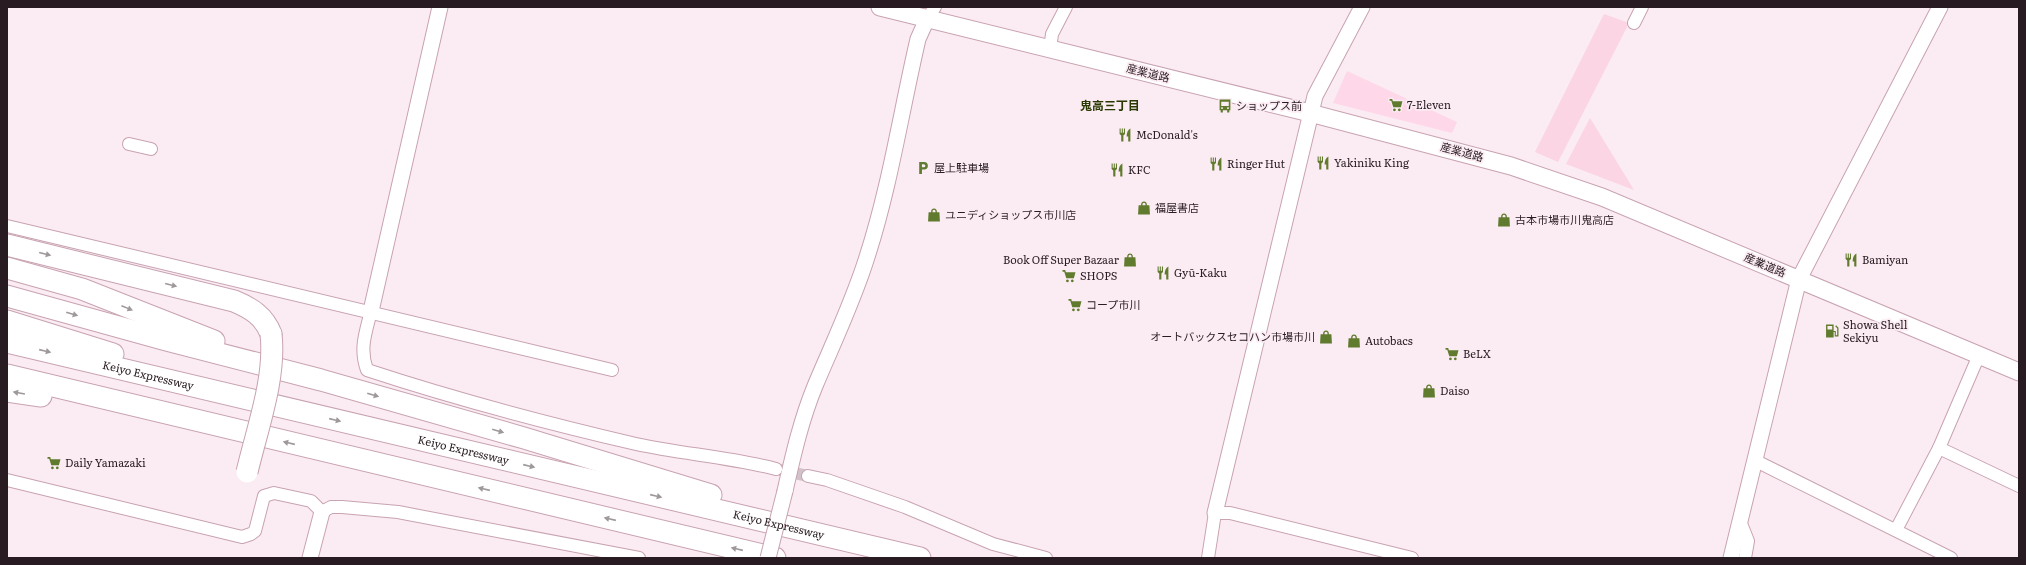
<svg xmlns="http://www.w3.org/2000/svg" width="2026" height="565" font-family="Literata,'Noto Sans JP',serif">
<rect width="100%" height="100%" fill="#fbebf2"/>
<!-- built -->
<path fill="#fed8e8" d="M1347 71 1457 122 1452 133 1333 103Z"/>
<!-- green -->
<g fill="#fbd5e4">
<path d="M1604 14 1629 23 1558 162 1535 152Z"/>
<path d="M1590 118 1634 190 1566 164Z"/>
</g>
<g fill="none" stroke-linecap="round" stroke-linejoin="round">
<!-- minor-tunnel -->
<path stroke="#d1c1c8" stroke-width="12" stroke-dasharray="12 6" stroke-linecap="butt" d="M776 469 808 476"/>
<!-- minor casing -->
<g stroke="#c8a3b2" stroke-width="14">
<g id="minor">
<path d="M927 19 935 7"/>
<path d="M1634 23 1642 7"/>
<path d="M1050 49 1052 34 1066 7"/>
<path d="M129 144 151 149"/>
<path d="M7 226 612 370"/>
<path d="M371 311C366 332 359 348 367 370 455 399 546 423 636 444 682 454 730 457 776 469"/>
<path d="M1939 448 2019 486"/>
<path d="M1754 460 1951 558"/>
<path d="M808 476 827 480 905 507 993 544 1046 558"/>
<path d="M7 480 242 537 251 534 255 531 264 496 274 493 311 501 322 512 331 507H342L398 512 639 558"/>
<path d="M1740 521 1748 541 1745 558"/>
<path d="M1896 530 1939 448 1979 355"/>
<path d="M1208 558 1215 513H1230L1412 558"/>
</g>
</g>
<!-- tertiary casing -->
<g stroke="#c8a3b2" stroke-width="17">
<g id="tertiary">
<path d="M371 311 440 7"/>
<path d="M785 491C793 456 801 420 815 386 833 343 853 302 867 257 890 186 901 112 918 39L927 19"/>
<path d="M1215 513 1315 96 1362 7"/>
<path d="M310 558 322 512"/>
<path d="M1731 558 1799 279 1940 7"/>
</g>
</g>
<!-- secondary casing -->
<g stroke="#c8a3b2" stroke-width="19">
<path id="secondary" d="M880 7 1310 113 1511 166 1602 197 2019 372"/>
</g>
<!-- motorway casing -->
<g stroke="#c8a3b2" stroke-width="23">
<g id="motorway">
<path d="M7 245 234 301C251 308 264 316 271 334"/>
<path d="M7 268 82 289 214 341"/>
<path d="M7 296 166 340 321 380 524 438 711 495"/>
<path d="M7 321 113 354"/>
<path id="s1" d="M7 342 920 558"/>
<path d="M7 375 775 558"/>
<path d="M7 391 41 396"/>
</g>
</g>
<!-- minor -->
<use href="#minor" stroke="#fff" stroke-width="12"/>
<!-- tertiary -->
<use href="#tertiary" stroke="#fff" stroke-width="15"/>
<!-- secondary -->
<use href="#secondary" stroke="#fff" stroke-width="17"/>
<!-- motorway -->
<use href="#motorway" stroke="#fff" stroke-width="21"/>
<!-- tertiary-bridge casing -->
<g stroke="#c8a3b2" stroke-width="17" stroke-linecap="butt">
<path id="tertiary-bridge" d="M768 558 785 491"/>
</g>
<!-- motorway-bridge casing -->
<g stroke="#c8a3b2" stroke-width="23" stroke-linecap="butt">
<path id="motorway-bridge" d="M247 472C257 429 276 378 271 334"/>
</g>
<!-- tertiary-bridge -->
<use href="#tertiary-bridge" stroke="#fff" stroke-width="15"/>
<!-- motorway-bridge -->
<use href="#motorway-bridge" stroke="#fff" stroke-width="21"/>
</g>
<!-- one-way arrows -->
<defs><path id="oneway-solid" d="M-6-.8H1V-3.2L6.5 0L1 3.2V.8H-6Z"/></defs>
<g fill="#9e989b">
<use href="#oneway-solid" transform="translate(45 254) rotate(14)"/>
<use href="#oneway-solid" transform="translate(171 285) rotate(14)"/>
<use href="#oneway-solid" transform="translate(127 308) rotate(22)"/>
<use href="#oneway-solid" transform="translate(72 314) rotate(16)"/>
<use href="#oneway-solid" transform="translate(45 351) rotate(13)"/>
<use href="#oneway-solid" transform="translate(19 393) rotate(-170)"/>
<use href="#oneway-solid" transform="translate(373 395) rotate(16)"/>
<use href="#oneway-solid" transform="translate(335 420) rotate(13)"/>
<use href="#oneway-solid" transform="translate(498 431) rotate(16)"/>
<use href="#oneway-solid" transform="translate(289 443) rotate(-167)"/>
<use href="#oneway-solid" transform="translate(529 466) rotate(13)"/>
<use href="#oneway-solid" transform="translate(484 489) rotate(-167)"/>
<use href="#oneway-solid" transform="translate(656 496) rotate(13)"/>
<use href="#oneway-solid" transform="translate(610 519) rotate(-167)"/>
<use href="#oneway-solid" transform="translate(737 549) rotate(-167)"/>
</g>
<!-- icons -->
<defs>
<g id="supermarket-bare" transform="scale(1.08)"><path d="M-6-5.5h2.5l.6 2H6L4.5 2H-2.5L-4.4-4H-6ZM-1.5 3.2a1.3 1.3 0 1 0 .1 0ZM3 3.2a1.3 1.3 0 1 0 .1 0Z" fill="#617b2e" stroke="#fbebf2" stroke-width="2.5" paint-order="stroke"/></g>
<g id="bus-bare" transform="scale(1.08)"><path d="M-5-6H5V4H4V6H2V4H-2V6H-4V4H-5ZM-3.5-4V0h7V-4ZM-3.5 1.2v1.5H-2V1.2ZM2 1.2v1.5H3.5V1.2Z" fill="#617b2e" stroke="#fbebf2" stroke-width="2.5" paint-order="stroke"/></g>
<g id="restaurant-bare" transform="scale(1.08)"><path d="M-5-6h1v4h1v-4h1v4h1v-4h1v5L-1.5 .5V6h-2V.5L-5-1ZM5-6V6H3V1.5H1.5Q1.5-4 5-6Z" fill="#617b2e" stroke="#fbebf2" stroke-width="2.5" paint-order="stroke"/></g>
<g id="parking-bare" transform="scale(1.08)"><path d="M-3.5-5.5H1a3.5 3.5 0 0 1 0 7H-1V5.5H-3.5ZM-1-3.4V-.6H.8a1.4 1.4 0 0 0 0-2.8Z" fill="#617b2e" stroke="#fbebf2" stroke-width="2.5" paint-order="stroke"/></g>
<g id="shop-bare" transform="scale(1.08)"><path d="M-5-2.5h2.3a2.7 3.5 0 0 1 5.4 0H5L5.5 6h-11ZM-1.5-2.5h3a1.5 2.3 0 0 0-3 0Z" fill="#617b2e" stroke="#fbebf2" stroke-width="2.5" paint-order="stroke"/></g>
<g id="fuel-bare" transform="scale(1.08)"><path d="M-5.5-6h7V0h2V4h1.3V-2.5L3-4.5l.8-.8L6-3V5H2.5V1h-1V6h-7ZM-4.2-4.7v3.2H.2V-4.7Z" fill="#617b2e" stroke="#fbebf2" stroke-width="2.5" paint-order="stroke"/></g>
</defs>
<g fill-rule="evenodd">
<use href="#supermarket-bare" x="1396" y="105"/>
<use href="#bus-bare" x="1225" y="106"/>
<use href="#restaurant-bare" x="1125" y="135"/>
<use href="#restaurant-bare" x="1323" y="163"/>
<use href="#restaurant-bare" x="1216" y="164"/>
<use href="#parking-bare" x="923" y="168"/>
<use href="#restaurant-bare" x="1117" y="170"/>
<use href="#shop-bare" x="1144" y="208"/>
<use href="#shop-bare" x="934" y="215"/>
<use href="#shop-bare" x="1504" y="220"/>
<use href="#shop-bare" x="1130" y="260"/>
<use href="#restaurant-bare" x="1851" y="260"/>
<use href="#restaurant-bare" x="1163" y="273"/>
<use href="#supermarket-bare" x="1069" y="276"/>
<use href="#supermarket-bare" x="1075" y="305"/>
<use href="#fuel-bare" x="1832" y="331"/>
<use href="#shop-bare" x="1326" y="337"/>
<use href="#shop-bare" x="1354" y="341"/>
<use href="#supermarket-bare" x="1452" y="354"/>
<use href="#shop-bare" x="1429" y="391"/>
<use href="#supermarket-bare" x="54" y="463"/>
</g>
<g text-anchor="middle" stroke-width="3.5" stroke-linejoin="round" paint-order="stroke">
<!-- street labels -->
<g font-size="11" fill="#281b21" stroke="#fbebf2">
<text transform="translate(1148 73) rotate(14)" y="4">産業道路</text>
<text transform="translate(1462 152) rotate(15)" y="4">産業道路</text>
<text transform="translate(1765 265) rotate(23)" y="4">産業道路</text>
<text dy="4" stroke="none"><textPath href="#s1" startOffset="145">Keiyo Expressway</textPath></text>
<text dy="4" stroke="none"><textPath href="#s1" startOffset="469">Keiyo Expressway</textPath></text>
<text dy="4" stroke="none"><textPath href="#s1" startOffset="793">Keiyo Expressway</textPath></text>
</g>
<!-- poi labels -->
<g font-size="11" fill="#281b21" stroke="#fbebf2" text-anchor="start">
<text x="1407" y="109">7-Eleven</text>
<text x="1236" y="110">ショップス前</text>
<text x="1136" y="139">McDonald's</text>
<text x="1334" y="167">Yakiniku King</text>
<text x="1227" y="168">Ringer Hut</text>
<text x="934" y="172">屋上駐車場</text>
<text x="1128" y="174">KFC</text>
<text x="1155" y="212">福屋書店</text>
<text x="945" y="219">ユニディショップス市川店</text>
<text x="1515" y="224">古本市場市川鬼高店</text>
<text x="1119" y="264" text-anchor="end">Book Off Super Bazaar</text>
<text x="1862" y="264">Bamiyan</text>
<text x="1174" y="277">Gyū-Kaku</text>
<text x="1080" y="280">SHOPS</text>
<text x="1086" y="309">コープ市川</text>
<text x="1843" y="329">Showa Shell<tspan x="1843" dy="13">Sekiyu</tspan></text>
<text x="1315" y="341" text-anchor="end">オートバックスセコハン市場市川</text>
<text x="1365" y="345">Autobacs</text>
<text x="1463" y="358">BeLX</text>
<text x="1440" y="395">Daiso</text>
<text x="65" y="467">Daily Yamazaki</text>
</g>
<!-- neighbourhood labels -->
<g font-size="12" font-weight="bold" fill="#283901" stroke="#fbebf2">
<text x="1110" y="110">鬼高三丁目</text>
</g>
</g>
<!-- border -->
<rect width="2026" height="565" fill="none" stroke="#281b21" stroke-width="16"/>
</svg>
